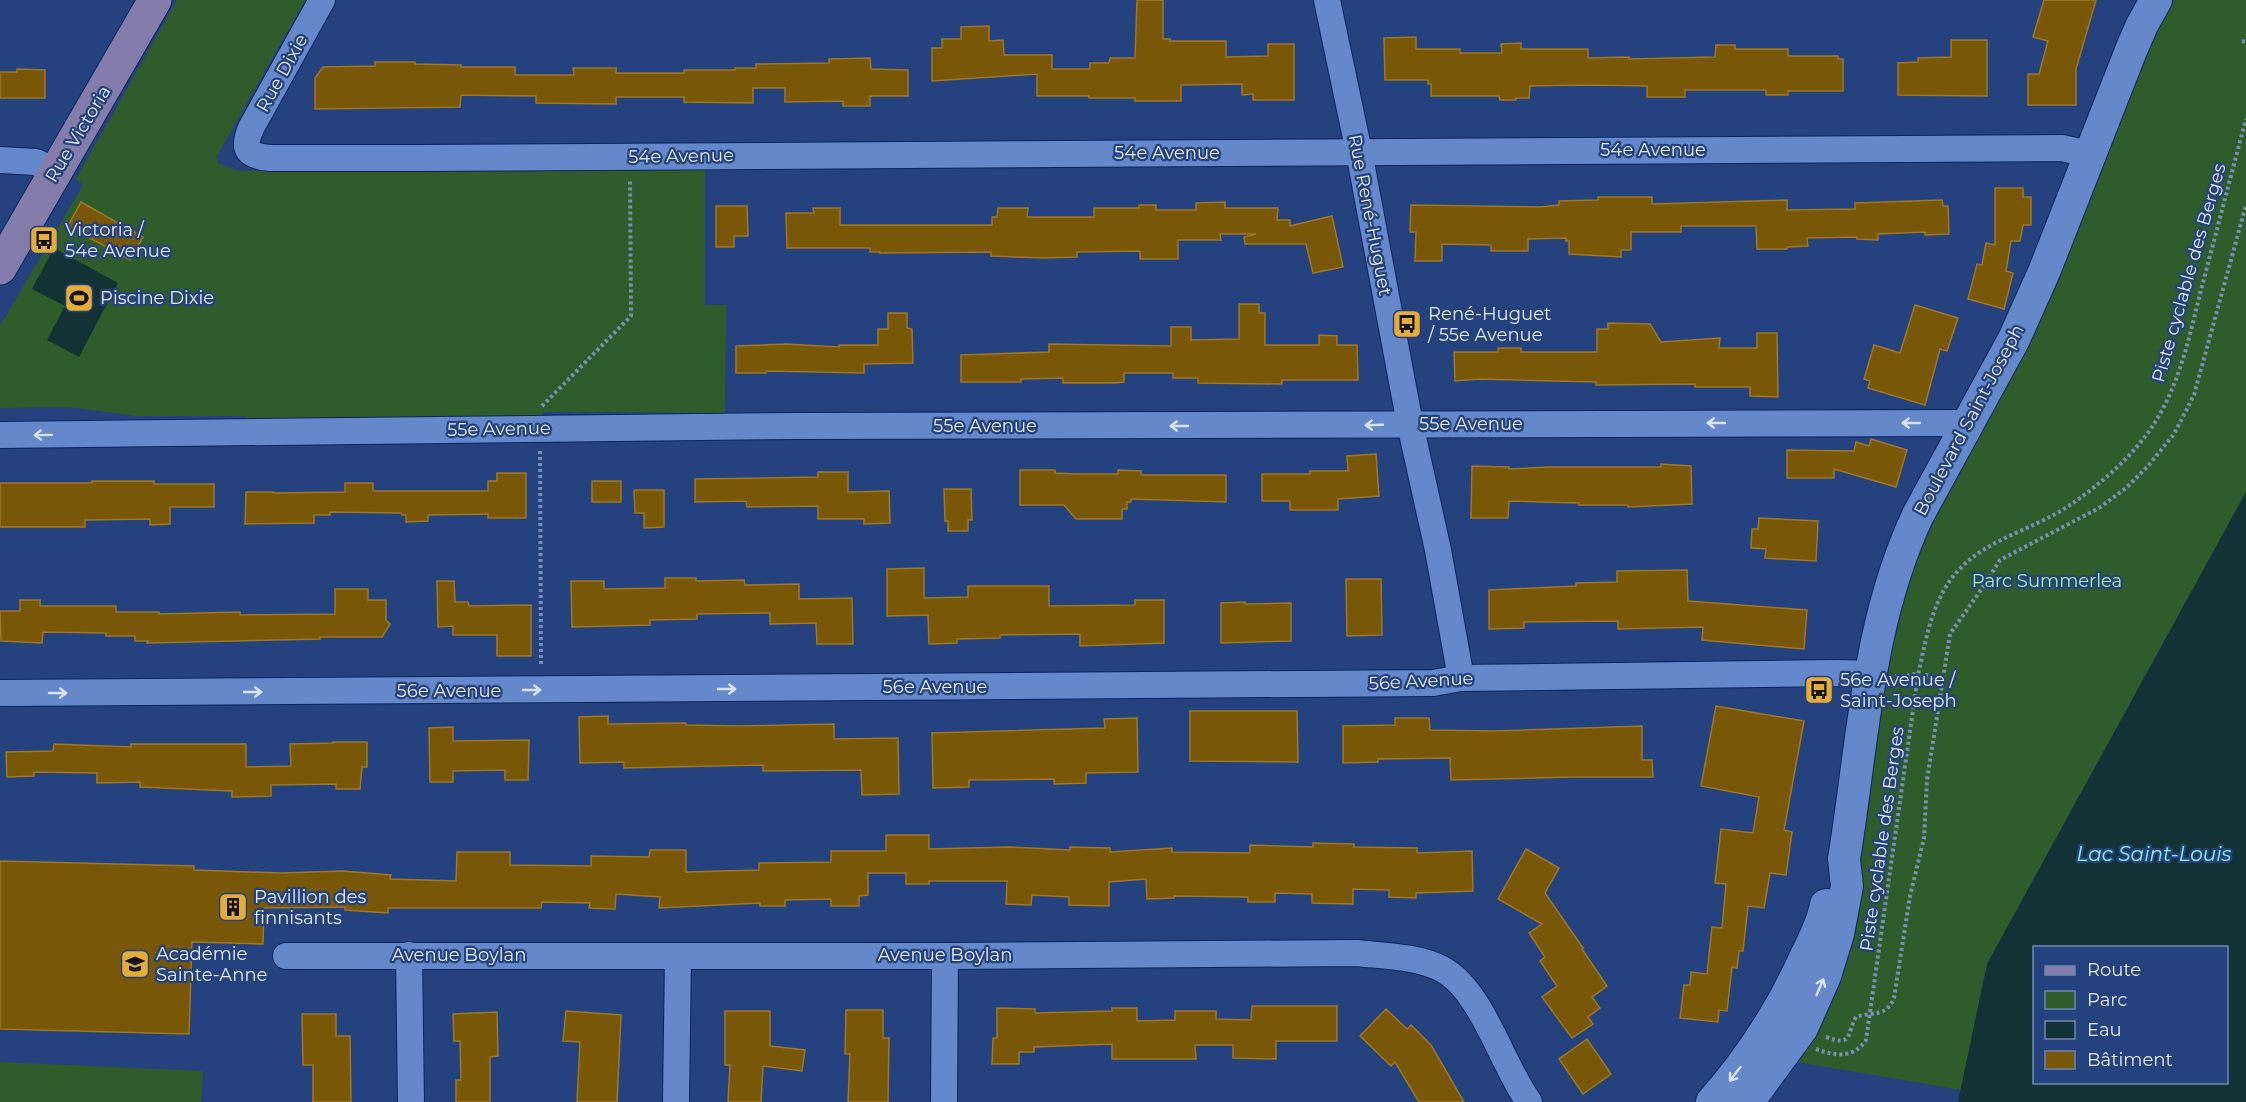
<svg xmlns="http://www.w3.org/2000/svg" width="2246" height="1102" font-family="Montserrat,sans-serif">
<rect width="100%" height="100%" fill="#24427d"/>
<!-- green -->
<g fill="#2e5d2b">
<path d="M177 0H305L217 156 218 163 238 171 705 169V305H726L725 413 543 412 542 420 246 421 245 416H136L69 407 0 408V326L83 185 76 179Z"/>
<path d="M2174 0H2246V492L1987 964 1961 1090 1792 1061 1908 569 2112 136 2150 46Z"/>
<path d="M0 1062 203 1071 201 1102H0Z"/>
</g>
<!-- water -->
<g fill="#123336" fill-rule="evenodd">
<path d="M54 248 118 283 79 357 47 340 65 306 32 289Z"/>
<path d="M2246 492V1102H1958L1987 964ZM2034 948H2226V1082H2034Z"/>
</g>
<!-- building -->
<g fill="#785706" stroke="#9e7826" stroke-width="1.5">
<path d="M1137 0H1163V39H1170V41H1226V57L1268 56V44H1294V100H1253V94L1242 95V84L1181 85V101H1135V98H1089V96H1037V74L932 81V48H942V39H961V27L989 26V41L1003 40 1004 55H1052V69H1090V63H1109L1110 58H1135Z"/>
<path d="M2044 0H2096L2076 69V105H2028V74H2039L2048 41 2033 37Z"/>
<path d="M1416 37V49H1460V53H1502L1501 44 1521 43V49H1588V58L1629 57V59L1715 57 1716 45H1735V49H1788V56H1838V59H1843V91H1788V95H1766V90H1685V97H1647V86L1587 85 1530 86 1529 98H1516V100H1500L1499 96H1431V84H1428V80H1385L1384 38Z"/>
<path d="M1951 40H1987V96L1898 95V63L1918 62V58L1951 57Z"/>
<path d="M870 58 871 69 908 70V96H870V106H843V101L785 102V88H753V103L684 102V97H616V104L536 103V96L461 95 460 107 315 109V78L323 67 375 66V62H415V64L461 65V67H515V75H574L573 68H616V73H684V70H735V68H756V64L829 63V59Z"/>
<path d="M17 69 45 70V98H0V72H17Z"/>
<path d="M1995 188H2023V197H2031V225H2023L2020 241H2011L2006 271 2013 273 2004 309 1968 299 1977 264 1982 265 1986 243 1995 245Z"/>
<path d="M1598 197H1652V204L1787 200V210L1855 209V203L1942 200 1943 206H1948L1949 234 1925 235V232L1878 234V240L1857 239V237L1807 238 1808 246 1787 247V249H1757L1756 226H1681V232H1631V250H1621V257L1569 254V241H1566V238L1528 239V251H1491V245L1442 244V261H1415L1416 232H1410L1411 205 1540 207 1559 205V201L1598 200Z"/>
<path d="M81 202 143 237 130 260 68 226Z"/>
<path d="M1225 202V208H1278L1277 220H1290V226L1332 216 1343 267 1313 273 1306 244H1245L1244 237 1256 234H1220L1221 240H1178V259H1140V251L1077 252V257L1044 258 991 256V252L880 253V252H870V248H787L786 213H814L813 208H840V225H992V217H997L998 208H1028L1027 217H1094V208H1139V205H1156V210H1196V203Z"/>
<path d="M716 206H747L748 236H734V247H716Z"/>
<path d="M1239 304H1259V313H1265V345H1319V335L1337 336V345H1357L1358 380H1282V384L1198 383V378H1173V373H1124V382L1115 383H1063V378L1021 379V382H961V355L1049 352V344L1171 346V327H1191V340L1239 339Z"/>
<path d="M1915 305 1958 318 1947 351 1940 349 1925 405 1868 388 1870 381 1864 379 1874 345 1900 353Z"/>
<path d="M888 313H907V328L912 329 913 363 864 364V373L766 371V373H736V346L786 344 839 347V345H878V329H888Z"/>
<path d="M1608 323 1650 324 1661 342 1720 338 1719 348H1757V333H1777L1778 397 1750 396V387H1695V384L1596 385V382L1479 379 1455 381 1454 352H1498V348H1521V352H1597V329H1608Z"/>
<path d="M1871 439 1907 450 1896 487 1834 469V478H1787V450L1854 451 1856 442 1869 446Z"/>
<path d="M1376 454 1379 496 1338 499V510H1290V501H1262V474H1310V471H1348L1347 456Z"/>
<path d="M1661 464 1691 466 1692 504 1628 507V505H1579V503L1509 501 1508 518H1471L1472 466 1509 467V469L1549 467H1661Z"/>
<path d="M1020 470H1055V473L1074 474H1118V470L1141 471V475H1226V502L1131 499V502H1127V509H1122V519H1076L1064 505H1020Z"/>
<path d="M818 472H848V492L889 491 890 523 864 524V519H818V506L747 507 746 501 695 502V479L818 477Z"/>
<path d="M497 473H526V518H488V514L428 515V521L406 522V515H402L401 513 330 512V515H314V523L245 524 246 492H274V493L345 492V483H373V491H488V481H497Z"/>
<path d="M92 481H154V484H214V507H170V524L150 525V519L85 520V527H0V483H92Z"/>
<rect x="592" y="481" width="29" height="21"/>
<path d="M944 489H971L972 520H968V531H948V521H945Z"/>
<path d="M634 490H664V527L644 528V513H635Z"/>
<path d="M1759 518 1818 521 1816 561 1765 558 1766 549 1751 548 1752 529H1758Z"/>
<path d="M924 568V598L968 597V586H1049V606L1135 605V600H1164V643L1080 646V634L1000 635V638L957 639V643L929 644 928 615 887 616V569Z"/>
<path d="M1687 570 1688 601 1807 610 1804 649 1702 640 1703 627 1618 629V621L1524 622V628L1489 629V590L1576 586V583L1617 582V571Z"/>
<path d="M665 578H696V581L744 580 745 585 799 584V599L852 598 853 644H817L816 623 770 624V613L697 614V619L650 620V625L572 627 571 581H604V589L665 588Z"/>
<path d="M1346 579H1381L1382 635 1347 636Z"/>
<path d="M437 581H454L455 602H468L469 606 531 605V656H497V635H453V626L438 627Z"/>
<path d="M335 589H368V600H386V620L390 624 382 637H320V639L147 643 148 641H135V636H106V633L43 632 42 643 1 641 0 611H20V600H40V606H116V612H159V614L240 612V615L335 614Z"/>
<path d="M1245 602V604L1291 603V641L1221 643V603Z"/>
<path d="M1716 706 1804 721 1784 830 1792 832 1786 875 1770 873 1764 908 1748 906 1743 951H1739L1737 968 1732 967 1727 1011 1719 1010 1718 1022 1680 1018 1684 985H1690L1691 972 1707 974 1712 927 1722 928 1726 884 1715 883 1721 829 1753 833 1759 797 1701 786Z"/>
<path d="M1190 711H1297L1298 762 1190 761Z"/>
<path d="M608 716V724L686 723V725L739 726 834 724V739L898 738 899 794 862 795 861 770 763 771V765L624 768V762L580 763 579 717Z"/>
<path d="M1137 718 1138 772 1086 773V783L1054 784V779L969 780V787L933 788 932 733 1105 728 1104 719Z"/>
<path d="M1395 718H1429L1430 730 1495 731 1642 726V760H1652L1653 777H1574L1451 780 1450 758 1378 759V762L1343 763V726L1395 725Z"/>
<path d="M453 727V741L529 740 528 780H505V770L453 771V782H430L429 728Z"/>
<path d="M333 742H367V767H362L360 789H336V784L271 785V796L232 797V791L140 787V782L97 783V773L34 772V776L7 777 6 752 53 751 54 744 131 747V744H246V767L291 766 290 744 333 743Z"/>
<path d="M886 835H929V849L1009 847 1070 850V847L1110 848V852L1172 848V852L1250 853V845L1313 847V843L1354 844V847L1417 848V853L1472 851 1473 891 1416 893V898L1389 897V890L1353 889V904L1312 903V894L1275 893V902H1248V897L1174 896V898L1147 899 1146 879 1109 882V906L1069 905V897L1032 895 1031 905 1006 904 1007 881H929V884H906V873H868V895L859 896V906H831V899L785 900V906H760V903L659 908 660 897 616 894 615 909 589 908 590 903 542 902 541 908H388V913L345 910V907L264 908 263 944 192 942 189 1034 0 1029V861L194 866V870L281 873 342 871 391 875 390 879 456 881 457 852H510V865L591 866V856L649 857 650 850H686V872L759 870V863L831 862V851H886Z"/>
<path d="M1526 849 1559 868 1545 893 1583 948 1582 949 1607 986 1592 997 1600 1008 1588 1017 1593 1024 1572 1038 1542 997 1557 986 1540 961 1545 957 1529 933 1542 924 1498 899Z"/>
<path d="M1252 1006H1337V1041H1276V1059L1233 1058V1045H1195L1196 1059H1112V1044L1034 1047V1052H1019V1064H992L993 1038H997V1008L1035 1009V1013L1112 1011V1008H1137V1021L1175 1020V1011H1216V1019L1251 1020Z"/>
<path d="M1386 1009 1407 1029 1411 1025 1431 1045 1464 1102H1419L1395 1062 1391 1066 1360 1036Z"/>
<path d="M846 1010H883V1038H889L888 1102H848L850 1054H845Z"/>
<path d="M566 1011 621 1015 617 1102H577L580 1042 563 1041Z"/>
<path d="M725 1011H770V1046L805 1050 802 1071 763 1066 761 1102H728L730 1065H725Z"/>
<path d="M497 1012 498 1056 490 1057V1102H456V1080H461L460 1041H454L453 1014Z"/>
<path d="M302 1014H336V1036H350L351 1102H313V1065H303Z"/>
<path d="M1587 1039 1611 1074 1583 1094 1559 1059Z"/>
</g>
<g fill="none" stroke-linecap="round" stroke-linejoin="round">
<!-- minor casing -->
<g stroke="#0a265f" stroke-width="28">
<g id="minor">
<path d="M322 0 251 128C242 149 247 156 270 158H419L2062 148 2089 154"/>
<path d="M1327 0 1359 152 1410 424 1438 550 1461 678"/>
<path d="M0 160 36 162 56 172"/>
<path d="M0 435 795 426 1970 423"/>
<path d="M0 693 1433 683 1461 678 1838 673 1870 674"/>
<path d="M409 955 411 1102"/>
<path d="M286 956H945L1356 953C1383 956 1417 956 1442 969 1482 990 1502 1065 1529 1102"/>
<path d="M676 1102 678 956"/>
<path d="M944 1102 945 956"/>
</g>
</g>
<!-- tertiary casing -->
<g stroke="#0a265f" stroke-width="34">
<g id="tertiary">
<path d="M1712 1102C1750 1059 1780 1013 1804 960 1813 942 1822 924 1826 905"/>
<path d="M1748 1102 1802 1028 1825 976 1838 934 1847 886 1844 859C1863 743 1867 623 1918 515L2014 339 2044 272 2132 48 2142 25 2156 0"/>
</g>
</g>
<!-- secondary casing -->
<g stroke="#0a265f" stroke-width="35">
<path id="secondary" d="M0 268 155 0"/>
</g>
<!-- path -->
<g stroke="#7b8fb6" stroke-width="4" stroke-dasharray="3 3" stroke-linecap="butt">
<path d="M2242 41 2246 42"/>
<path d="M542 406 631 316 630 179"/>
<path d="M540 451 541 665"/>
<path d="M1925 675 1942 678"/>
<path d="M1895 676 1905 677 1912 674 1918 675"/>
<path d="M1826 1037C1853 1047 1846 1035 1856 1017 1873 1011 1886 1018 1894 998L1910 896 1924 838 1927 780 1950 634 1983 587 2000 560 2099 508 2126 488 2148 466 2174 434 2194 395 2246 205"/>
<path d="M1816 1049C1835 1056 1853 1059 1866 1040L1918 675C1925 644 1930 612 1947 585 1975 541 2027 533 2067 507 2097 487 2126 462 2147 434 2179 391 2189 337 2202 286 2217 230 2231 175 2246 119"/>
</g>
<!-- minor -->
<use href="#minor" stroke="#6588ca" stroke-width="26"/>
<!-- tertiary -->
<use href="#tertiary" stroke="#6588ca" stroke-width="32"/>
<!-- secondary -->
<use href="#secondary" stroke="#847caa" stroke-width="33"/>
</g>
<!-- one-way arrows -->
<defs><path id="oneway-shaft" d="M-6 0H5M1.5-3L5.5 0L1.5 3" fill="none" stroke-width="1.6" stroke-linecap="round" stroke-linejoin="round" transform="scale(1.5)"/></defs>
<g stroke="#d7e2f6">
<use href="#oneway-shaft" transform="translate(1716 423) rotate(180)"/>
<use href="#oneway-shaft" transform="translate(1911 423) rotate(180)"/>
<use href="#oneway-shaft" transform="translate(1374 425) rotate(178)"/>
<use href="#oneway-shaft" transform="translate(1179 426) rotate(-180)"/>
<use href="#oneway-shaft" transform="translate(43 435) rotate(179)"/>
<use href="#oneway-shaft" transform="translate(727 689)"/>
<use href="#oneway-shaft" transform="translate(532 690)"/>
<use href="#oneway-shaft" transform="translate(253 692)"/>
<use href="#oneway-shaft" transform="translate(58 693)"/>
<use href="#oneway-shaft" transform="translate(1820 987) rotate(-67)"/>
<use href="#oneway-shaft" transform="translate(1735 1074) rotate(128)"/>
</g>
<!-- icons -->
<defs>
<g id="bus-square" transform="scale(1.5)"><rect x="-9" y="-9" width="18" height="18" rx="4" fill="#e5ad35" stroke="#24427d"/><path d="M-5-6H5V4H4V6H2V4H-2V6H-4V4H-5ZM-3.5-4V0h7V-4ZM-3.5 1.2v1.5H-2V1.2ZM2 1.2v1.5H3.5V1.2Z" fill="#111"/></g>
<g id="stadium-square" transform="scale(1.5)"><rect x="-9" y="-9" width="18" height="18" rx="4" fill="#e5ad35" stroke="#24427d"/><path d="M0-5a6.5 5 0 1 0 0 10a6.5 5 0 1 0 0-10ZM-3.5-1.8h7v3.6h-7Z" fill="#111"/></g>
<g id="building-square" transform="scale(1.5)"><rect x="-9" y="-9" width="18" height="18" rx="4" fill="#e5ad35" stroke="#24427d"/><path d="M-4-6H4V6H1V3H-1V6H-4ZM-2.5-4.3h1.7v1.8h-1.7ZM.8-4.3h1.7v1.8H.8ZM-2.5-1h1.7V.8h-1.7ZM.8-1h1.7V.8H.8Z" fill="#111"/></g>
<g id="school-square" transform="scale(1.5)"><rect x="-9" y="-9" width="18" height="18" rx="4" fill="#e5ad35" stroke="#24427d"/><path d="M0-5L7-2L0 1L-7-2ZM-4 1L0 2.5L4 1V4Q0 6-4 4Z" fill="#111"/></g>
</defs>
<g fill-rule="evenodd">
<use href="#bus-square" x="44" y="240"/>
<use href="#stadium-square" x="79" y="298"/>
<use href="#bus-square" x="1407" y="324"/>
<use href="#bus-square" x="1819" y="690"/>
<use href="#building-square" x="233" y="907"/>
<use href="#school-square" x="135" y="964"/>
</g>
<g text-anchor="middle" stroke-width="4.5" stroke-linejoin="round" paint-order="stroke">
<!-- street labels -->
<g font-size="18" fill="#e4ecfb" stroke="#24427d">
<text transform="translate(282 73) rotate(-61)" y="6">Rue Dixie</text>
<text transform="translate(78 134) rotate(-59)" y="6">Rue Victoria</text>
<text x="1653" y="156">54e Avenue</text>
<text x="1167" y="159">54e Avenue</text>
<text transform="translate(681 156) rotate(-1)" y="6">54e Avenue</text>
<text transform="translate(1370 215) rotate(79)" y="6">Rue René-Huguet</text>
<text transform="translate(2189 273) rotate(-74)" y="6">Piste cyclable des Berges</text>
<text transform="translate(1969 420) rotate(-62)" y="6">Boulevard Saint-Joseph</text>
<text x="1471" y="430">55e Avenue</text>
<text x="985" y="432">55e Avenue</text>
<text transform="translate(499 429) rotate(-1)" y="6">55e Avenue</text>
<text transform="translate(1421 681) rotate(-3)" y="6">56e Avenue</text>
<text x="935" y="693">56e Avenue</text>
<text x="449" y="697">56e Avenue</text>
<text transform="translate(1882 839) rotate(-82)" y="6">Piste cyclable des Berges</text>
<text x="459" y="961">Avenue Boylan</text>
<text x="945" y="961">Avenue Boylan</text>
</g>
<!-- poi labels -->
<g font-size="18" fill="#e4ecfb" stroke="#24427d" text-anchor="start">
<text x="65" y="236">Victoria /<tspan x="65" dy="21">54e Avenue</tspan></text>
<text x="100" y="304">Piscine Dixie</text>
<text x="1428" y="320">René-Huguet<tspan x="1428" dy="21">/ 55e Avenue</tspan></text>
<text x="1840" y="686">56e Avenue /<tspan x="1840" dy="21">Saint-Joseph</tspan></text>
<text x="254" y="903">Pavillion des<tspan x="254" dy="21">finnisants</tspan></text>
<text x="156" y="960">Académie<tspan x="156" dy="21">Sainte-Anne</tspan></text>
</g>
<!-- park labels -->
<g font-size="18" fill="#aaf1a3" stroke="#24427d">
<text x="2047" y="587">Parc Summerlea</text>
</g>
<!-- water labels -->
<g font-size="20" font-style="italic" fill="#85f2fa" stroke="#24427d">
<text x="2154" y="861">Lac Saint-Louis</text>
</g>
</g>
<!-- legend -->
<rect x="2033" y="946" width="195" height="138" fill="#24427d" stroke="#7186af" stroke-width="1.5"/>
<rect x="2045" y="966" width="30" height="9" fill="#847caa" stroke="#7186af" stroke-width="1.5"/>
<text x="2087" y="976" font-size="18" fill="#e4ecfb">Route</text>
<rect x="2045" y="991" width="30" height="18" fill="#2e5d2b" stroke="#7186af" stroke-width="1.5"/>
<text x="2087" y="1006" font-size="18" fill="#e4ecfb">Parc</text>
<rect x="2045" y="1021" width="30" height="18" fill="#123336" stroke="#7186af" stroke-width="1.5"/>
<text x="2087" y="1036" font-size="18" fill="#e4ecfb">Eau</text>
<rect x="2045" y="1051" width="30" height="18" fill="#785706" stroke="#7186af" stroke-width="1.5"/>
<text x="2087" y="1066" font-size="18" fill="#e4ecfb">Bâtiment</text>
</svg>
